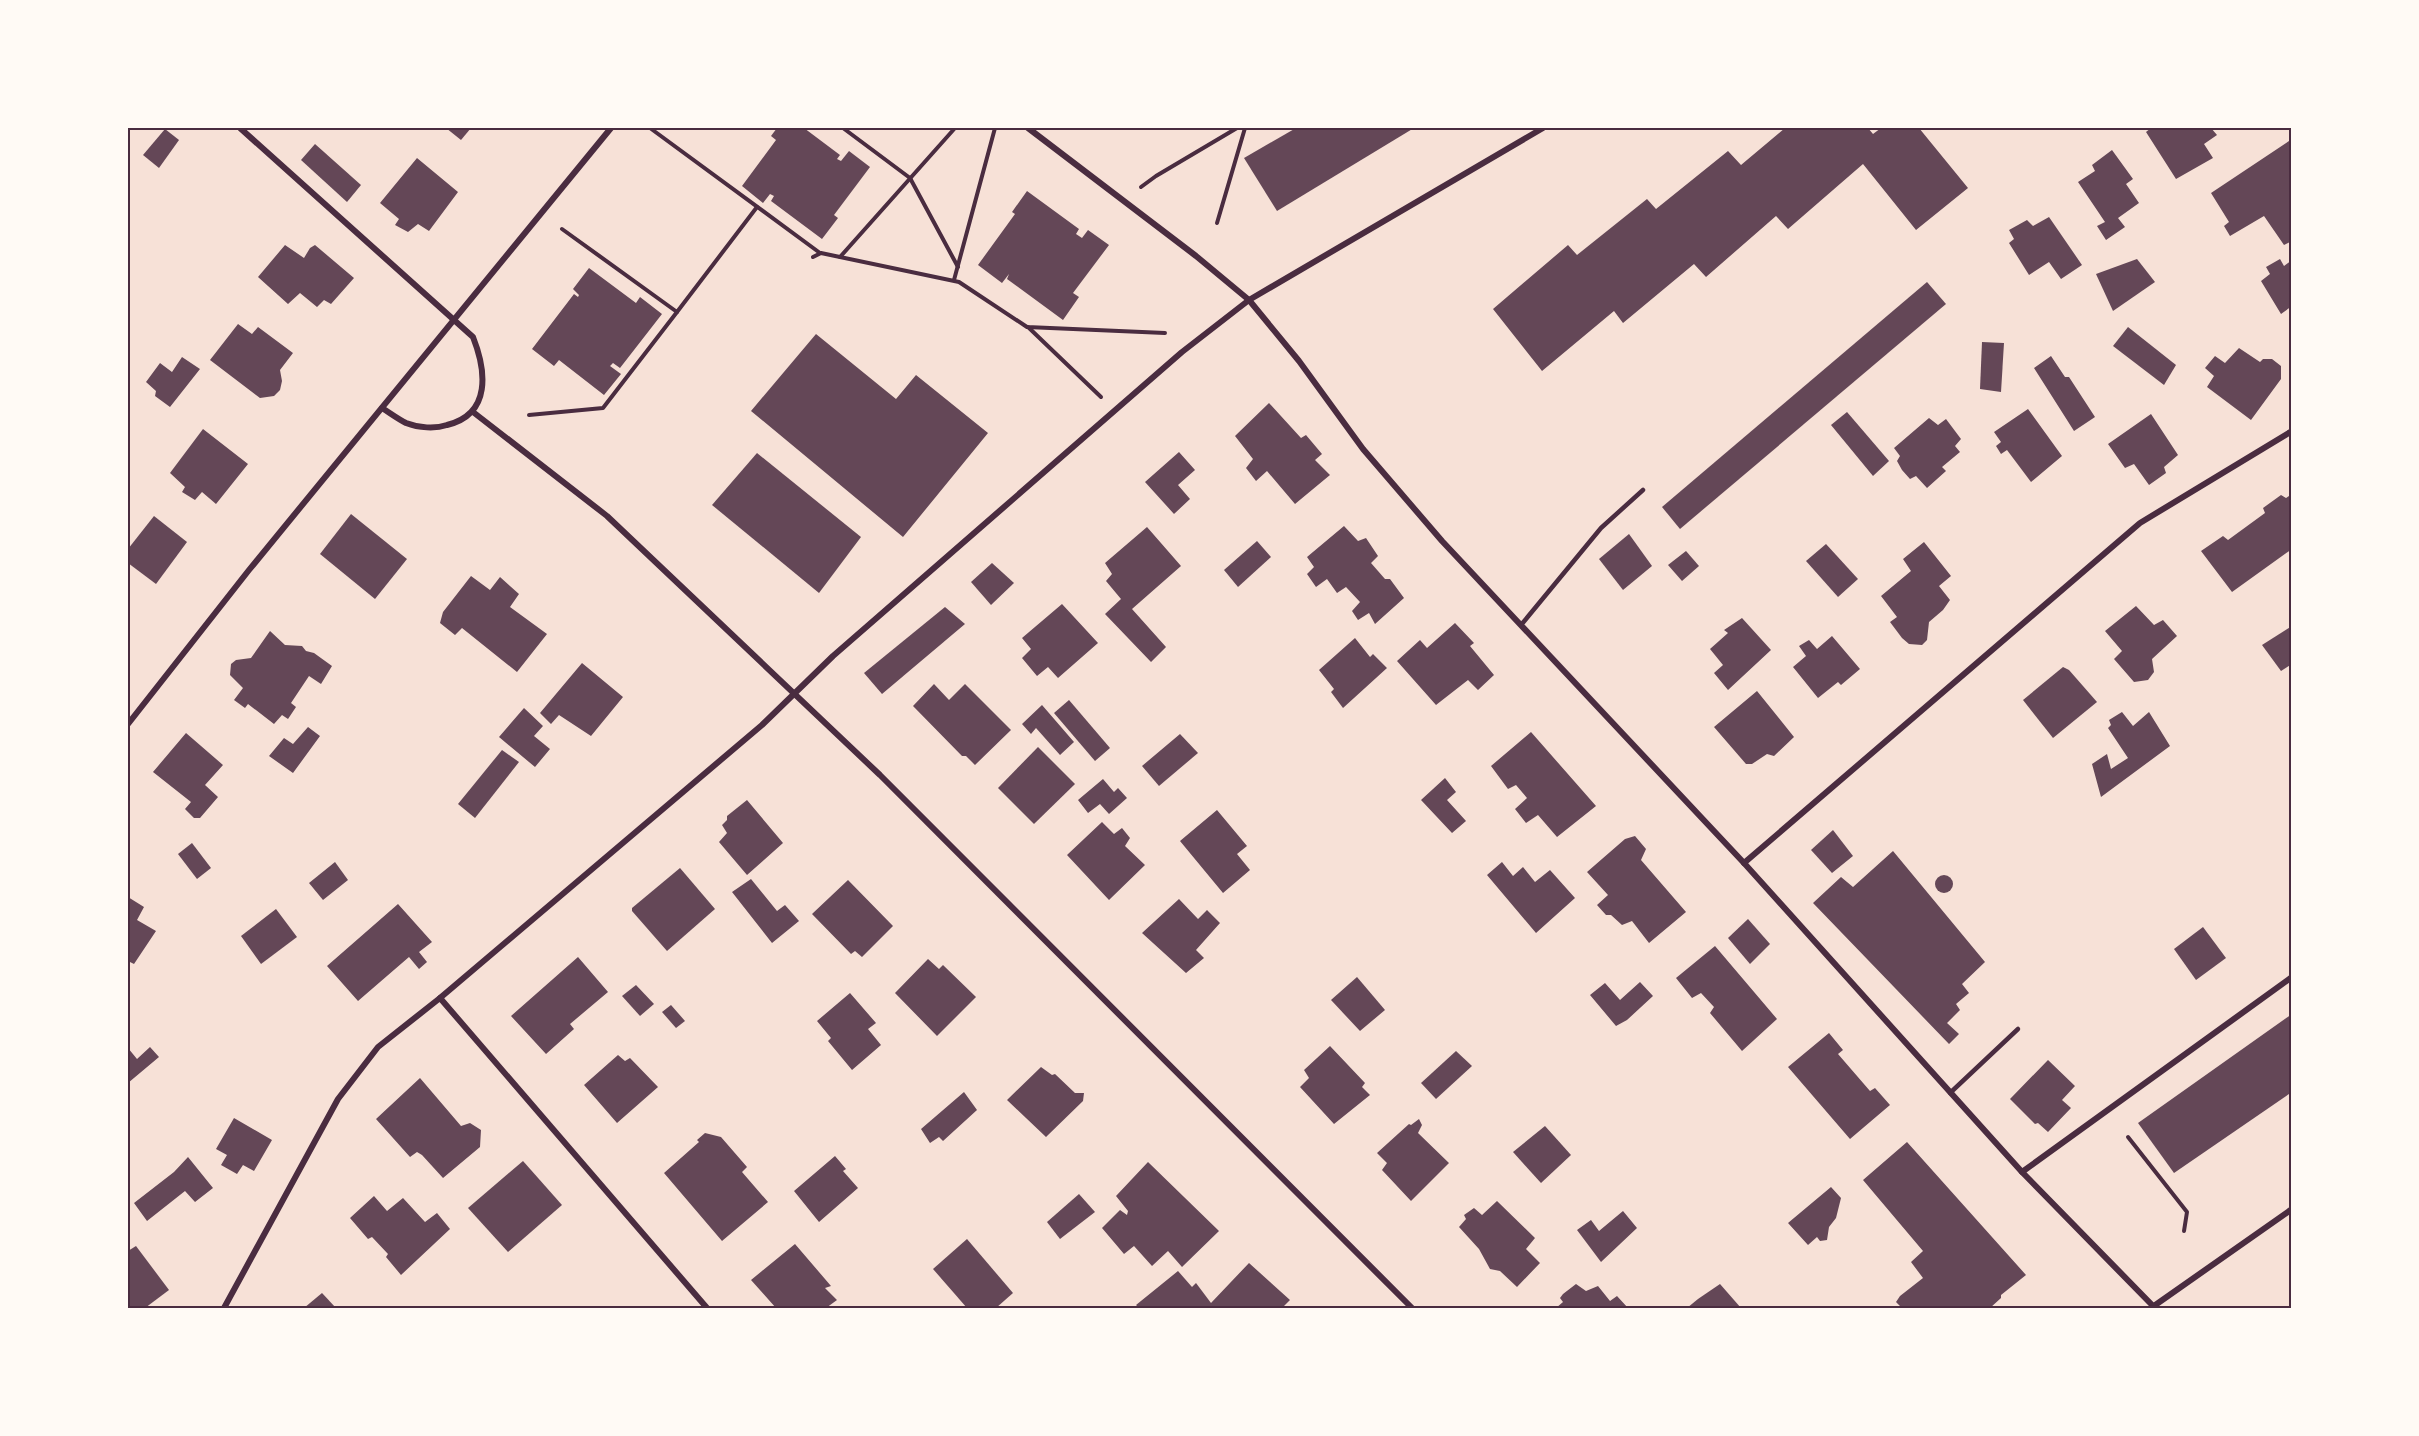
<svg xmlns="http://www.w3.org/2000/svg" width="2419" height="1436" font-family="Overpass,sans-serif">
<rect width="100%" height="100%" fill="#f7e1d7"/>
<!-- building -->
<g fill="#644757">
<path d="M446 128H471L461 140Z"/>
<path d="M777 128H804L840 155 837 159 841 161 849 151 870 167 834 215 838 218 822 239 771 201 774 196 770 194 763 203 742 186 776 140 771 136Z"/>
<path d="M1296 128H1414L1277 211 1244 158Z"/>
<path d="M1785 128H1868L1873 134 1881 128H1919L1968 188 1916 230 1863 164 1788 229 1776 216 1706 277 1694 264 1623 323 1614 311 1542 371 1493 309 1568 245 1577 255 1647 199 1656 209 1728 151 1741 165Z"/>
<path d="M2151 128H2211L2217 135 2204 144 2213 158 2176 179 2146 132Z"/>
<path d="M165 129 179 140 159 168 143 155Z"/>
<path d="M2292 139V241L2284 245 2264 216 2230 236 2224 226 2229 222 2211 193Z"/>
<path d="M315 144 361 185 347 202 301 160Z"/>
<path d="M2112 150 2133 179 2126 184 2139 203 2118 218 2125 227 2106 240 2097 226 2105 222 2078 182 2095 171 2092 165Z"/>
<path d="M417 158 458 192 429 231 418 224 408 232 395 225 399 219 380 203Z"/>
<path d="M1027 191 1079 229 1076 234 1082 238 1088 230 1109 245 1073 293 1079 297 1063 320 1007 279 1009 274 1002 283 978 265 1015 214 1012 212Z"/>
<path d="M2049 217 2082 265 2061 279 2049 262 2029 275 2009 243 2014 239 2009 230 2027 220 2033 226Z"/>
<path d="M285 245 304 258 310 248 315 245 354 278 331 304 324 300 317 307 300 293 288 304 258 277Z"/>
<path d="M2137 259 2155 282 2113 311 2096 274Z"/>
<path d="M2280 259 2284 266 2292 260V306L2281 314 2261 281 2270 274 2266 267Z"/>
<path d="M589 268 636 303 640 297 662 314 620 368 613 363 610 366 621 374 604 395 559 360 554 366 532 349 574 294 578 297 579 295 573 289Z"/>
<path d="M1927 282 1946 304 1680 529 1662 507Z"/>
<path d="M238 324 252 334 258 327 293 353 280 370 282 381 280 390 274 396 260 398 210 360Z"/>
<path d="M2128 327 2176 365 2164 385 2113 346Z"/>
<path d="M816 334 896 399 916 375 988 433 903 537 751 411Z"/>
<path d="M1982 342 2004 343 2001 392 1980 389Z"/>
<path d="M2239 348 2260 362 2263 359H2272L2281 366V379L2251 420 2207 387 2214 376 2205 368 2215 356 2225 363Z"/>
<path d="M2051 356 2065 377H2069L2095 417 2074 431 2034 368Z"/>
<path d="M182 357 200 369 170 407 155 396 156 391 146 382 160 363 172 372Z"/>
<path d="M1269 403 1301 438 1306 435 1322 454 1315 460 1330 475 1295 504 1267 471 1256 481 1246 468 1253 459 1235 436Z"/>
<path d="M2028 409 2062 456 2031 482 2007 450 2001 454 1996 446 2001 442 1994 432Z"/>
<path d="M1847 412 1889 461 1873 476 1831 425Z"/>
<path d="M2151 414 2178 455 2164 467 2166 473 2149 485 2134 464 2125 468 2108 444Z"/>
<path d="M1929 418 1938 425 1946 419 1961 439 1955 446 1960 452 1942 467 1946 471 1927 488 1916 476 1910 479 1902 470 1897 461 1900 456 1894 448Z"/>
<path d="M203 429 248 464 216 504 202 492 195 500 182 492 185 487 170 473Z"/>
<path d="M1179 452 1195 470 1178 485 1190 499 1174 514 1145 482Z"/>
<path d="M757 453 861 537 819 593 712 505Z"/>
<path d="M2292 494V549L2232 592 2201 551 2223 536 2228 540 2265 513 2263 508 2281 495 2286 498Z"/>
<path d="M351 514 407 559 375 599 320 554Z"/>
<path d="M154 516 187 542 156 584 128 563V549Z"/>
<path d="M1344 526 1358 541 1366 538 1378 556 1371 563 1385 579H1390L1404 598 1375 624 1369 613 1358 620 1352 611 1360 602 1346 587 1337 593 1327 579 1316 587 1307 574 1314 567 1307 557Z"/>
<path d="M1147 527 1181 566 1132 609 1166 647 1151 662 1105 614 1121 599 1106 581 1112 574 1105 563Z"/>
<path d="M1629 534 1652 566 1623 590 1599 559Z"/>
<path d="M1257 541 1271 557 1238 587 1224 570Z"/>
<path d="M1924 542 1951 576 1939 586 1950 600 1943 610 1929 622 1927 640 1922 645 1909 644 1902 638 1890 622 1897 617 1881 596 1911 571 1903 559Z"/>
<path d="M1826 544 1858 579 1838 597 1806 561Z"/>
<path d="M1686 551 1699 566 1682 581 1668 565Z"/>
<path d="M992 563 1014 583 991 605 971 582Z"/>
<path d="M471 576 490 590 500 577 519 594 510 607 547 634 517 672 462 628 455 635 440 623 443 612Z"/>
<path d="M1062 604 1098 643 1058 678 1048 667 1037 676 1022 658 1031 649 1022 638Z"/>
<path d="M2136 606 2154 625 2163 620 2177 636 2152 659 2154 672 2148 680 2134 682 2114 659 2122 651 2105 631Z"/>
<path d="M945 607 965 624 882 694 864 673Z"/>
<path d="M1742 618 1771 650 1728 690 1714 673 1723 665 1710 649 1728 633 1724 630Z"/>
<path d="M1455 623 1474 643 1470 646 1494 675 1478 690 1468 680 1436 705 1397 661 1420 640 1427 648Z"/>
<path d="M2292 626V664L2281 671 2262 645Z"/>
<path d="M270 631 285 645 302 646 306 651 314 653 332 666 321 684 309 676 291 703 296 707 288 719 282 715 274 724 248 704 245 708 234 700 243 688 230 675 231 664 236 660 251 658Z"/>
<path d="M1832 636 1860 669 1841 685 1838 682 1818 698 1793 667 1806 656 1799 646 1809 640 1817 649Z"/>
<path d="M1355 638 1370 657 1373 654 1387 668 1343 708 1331 692 1334 689 1319 670Z"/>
<path d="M582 663 623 697 591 736 559 715 551 724 540 713Z"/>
<path d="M2063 667 2069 670 2097 702 2053 738 2023 700Z"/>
<path d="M934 684 949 700 965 684 1011 730 975 765 966 756H962L913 706Z"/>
<path d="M1757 691 1794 737 1774 756 1767 754 1752 764H1746L1714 727Z"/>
<path d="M1069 700 1110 748 1095 761 1054 713Z"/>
<path d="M1042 705 1074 742 1060 755 1036 728 1031 734 1022 724Z"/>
<path d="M524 708 543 726 534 736 550 749 535 767 499 737Z"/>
<path d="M2122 712 2133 726 2149 712 2170 746 2101 797 2092 764 2107 754 2111 769 2128 758 2108 728 2111 725 2109 720Z"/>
<path d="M308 727 320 736 293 773 269 756 284 738 293 744Z"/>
<path d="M1531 732 1596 806 1557 837 1538 815 1526 823 1515 809 1527 798 1516 785 1508 789 1491 766Z"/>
<path d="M186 733 223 765 205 785 218 797 200 818H194L185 809 191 802 153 772Z"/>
<path d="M1180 734 1198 753 1159 786 1142 766Z"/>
<path d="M1038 747 1075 784 1034 824 998 788Z"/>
<path d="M502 750 519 762 475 818 458 804Z"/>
<path d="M1445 778 1456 792 1447 800 1466 821 1452 833 1421 800Z"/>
<path d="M1103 779 1114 792 1118 788 1127 798 1109 814 1100 804 1088 813 1078 800Z"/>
<path d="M747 800 783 843 747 875 719 842 727 833 722 825 727 820V816Z"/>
<path d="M1217 810 1247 846 1237 854 1250 870 1223 893 1180 841Z"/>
<path d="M1102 822 1114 834 1122 828 1130 838 1125 846 1145 865 1109 900 1067 855Z"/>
<path d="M1833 830 1853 856 1832 873 1811 850Z"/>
<path d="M1635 836 1646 849 1641 860 1686 912 1649 943 1632 921 1622 925 1611 915H1606L1597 905 1608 895 1587 872 1625 839Z"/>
<path d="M192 843 211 868 197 879 178 854Z"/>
<path d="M1893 851 1985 962 1962 984 1969 993 1956 1004 1960 1010 1947 1023 1959 1034 1949 1044 1813 903 1841 877 1853 887Z"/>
<path d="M335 862 348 880 323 900 309 883Z"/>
<path d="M1502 862 1513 876 1523 867 1535 882 1550 870 1575 898 1536 933 1487 875Z"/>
<path d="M680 868 715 909 667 951 632 911V908Z"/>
<circle cx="1944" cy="884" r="9"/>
<path d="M751 879 777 911 785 905 799 921 772 943 732 892Z"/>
<path d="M848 880 893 926 862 957 855 951 851 954 812 914Z"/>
<path d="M128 897 144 907 137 920 156 931 134 964 128 961Z"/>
<path d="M1179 899 1198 919 1207 910 1220 923 1196 950 1204 958 1186 973 1142 933Z"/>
<path d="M398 904 432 942 419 952 427 962 419 969 409 957 358 1001 327 966Z"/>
<path d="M276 909 297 937 261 964 241 936Z"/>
<path d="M1748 919 1770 944 1750 964 1728 938Z"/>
<path d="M2203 927 2226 958 2196 980 2174 949Z"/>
<path d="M1715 946 1777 1019 1742 1051 1710 1013 1714 1007 1701 993 1692 998 1676 978Z"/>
<path d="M578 957 608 992 570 1024 574 1029 546 1054 511 1016Z"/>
<path d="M928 959 939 969 943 965 976 997 937 1036 895 993Z"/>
<path d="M1357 977 1385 1010 1360 1031 1331 1000Z"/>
<path d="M1640 982 1653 996 1627 1020 1616 1026 1590 995 1605 983 1620 1000Z"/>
<path d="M636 985 654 1004 640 1016 622 996Z"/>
<path d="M850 993 876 1023 868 1029 881 1045 852 1070 828 1041 831 1038 817 1021Z"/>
<path d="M671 1005 685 1021 676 1028 662 1012Z"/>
<path d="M2292 1014V1092L2174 1173 2138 1123Z"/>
<path d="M1829 1033 1843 1050 1838 1054 1870 1091 1875 1088 1890 1105 1850 1139 1788 1067Z"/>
<path d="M1330 1046 1365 1083 1362 1087 1370 1095 1334 1124 1300 1087 1309 1078 1304 1070Z"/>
<path d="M150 1047 159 1057 128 1083V1048L137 1059Z"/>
<path d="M1456 1051 1472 1066 1436 1099 1421 1083Z"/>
<path d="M618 1055 625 1061 630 1058 658 1087 617 1123 584 1085Z"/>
<path d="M2048 1060 2075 1086 2062 1100 2071 1108 2048 1132 2038 1123 2035 1124 2010 1099Z"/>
<path d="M1041 1067 1052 1075 1055 1074 1075 1093H1084L1083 1101 1046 1137 1007 1100Z"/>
<path d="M420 1078 461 1126 470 1123 481 1130 480 1147 443 1178 422 1155 417 1152 410 1157 376 1119Z"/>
<path d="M964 1092 977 1110 943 1141 939 1137 930 1143 921 1129Z"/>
<path d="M234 1118 272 1140 254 1171 243 1165 237 1174 221 1165 227 1155 216 1149Z"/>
<path d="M1419 1119 1422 1125 1418 1133 1449 1163 1411 1201 1382 1170 1387 1163 1377 1153 1409 1124 1411 1125Z"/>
<path d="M1545 1126 1571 1155 1541 1183 1513 1152Z"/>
<path d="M705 1133 721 1137 747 1167 742 1172 768 1202 722 1241 664 1173 699 1142 697 1140Z"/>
<path d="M1907 1142 2026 1275 2001 1295V1298L1990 1308H1902L1896 1302 1900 1296 1923 1278 1911 1262 1923 1251 1863 1180Z"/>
<path d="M835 1156 846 1169 843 1171 858 1188 819 1222 794 1191Z"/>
<path d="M188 1157 213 1188 195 1202 185 1191 147 1221 134 1203 174 1172Z"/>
<path d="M523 1161 562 1205 508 1252 468 1208Z"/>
<path d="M1148 1162 1219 1231 1182 1267 1168 1251 1152 1266 1134 1246 1124 1254 1102 1228 1120 1210 1127 1215 1128 1211 1116 1196Z"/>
<path d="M1831 1187 1841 1198 1836 1218 1829 1227 1827 1240 1820 1241 1817 1237 1808 1245 1788 1223Z"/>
<path d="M1079 1194 1095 1212 1060 1239 1047 1222Z"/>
<path d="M374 1196 387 1211 403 1198 425 1222 437 1213 450 1229 401 1275 386 1257 388 1254 372 1237 368 1239 350 1218Z"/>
<path d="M1497 1201 1535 1238 1526 1249 1540 1263 1517 1287 1500 1271 1490 1269 1479 1249 1459 1227 1466 1219 1464 1215 1474 1208 1482 1215Z"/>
<path d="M1623 1211 1637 1228 1601 1262 1577 1230 1591 1220 1599 1231Z"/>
<path d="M967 1239 1013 1293 996 1308H967L933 1269Z"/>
<path d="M795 1244 831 1286 825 1288 837 1300 826 1308H776L751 1280Z"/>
<path d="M136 1246 169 1290 145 1308H128V1251Z"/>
<path d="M1249 1263 1290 1300 1282 1308H1139L1136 1305 1178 1271 1192 1287 1196 1283 1211 1303Z"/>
<path d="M1576 1284 1586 1291 1598 1286 1610 1301 1617 1296 1628 1308H1556L1563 1302 1560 1298 1563 1294Z"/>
<path d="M1720 1284 1741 1308H1687L1698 1299Z"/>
<path d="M322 1293 336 1308H304Z"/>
</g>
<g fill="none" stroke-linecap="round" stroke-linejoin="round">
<!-- path -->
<g stroke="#4a2c40" stroke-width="4">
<path d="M650 128 820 253"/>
<path d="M843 128 910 178 958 267"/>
<path d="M1141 187 1156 176 1237 128"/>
<path d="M1217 223 1245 128"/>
<path d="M562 229 677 312 757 207"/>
<path d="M813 257 821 253 959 282 1027 327 1165 333"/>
<path d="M840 257 955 128"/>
<path d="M954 280 995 128"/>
<path d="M1028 327 1101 397"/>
<path d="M529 415 603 408 677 312"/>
<path d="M2128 1137 2187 1212 2184 1231"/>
</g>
<!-- service -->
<g stroke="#4a2c40" stroke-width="4.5">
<path d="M1521 625 1601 528 1643 490"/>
<path d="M1950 1093 2018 1029"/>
</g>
<!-- minor -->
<g stroke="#4a2c40" stroke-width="6">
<path d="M240 128 473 337C486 370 492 414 447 425 435 429 419 428 406 423 398 419 390 413 382 408"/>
<path d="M1028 128 1196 256 1249 300 1299 361 1363 449 1442 541 1744 863 2022 1172 2155 1308"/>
<path d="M473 412 607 516 880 775 1412 1308"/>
<path d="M128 724 249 570 611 128"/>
<path d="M1744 863 2140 523 2292 431"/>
<path d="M440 998 707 1308"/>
<path d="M2022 1172 2292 977"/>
<path d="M224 1308 338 1099 378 1047 440 998 762 725 833 656 1182 352 1249 300 1543 128"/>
<path d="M2151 1308 2292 1209"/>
</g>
</g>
<!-- border -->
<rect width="2419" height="1436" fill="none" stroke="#fffaf5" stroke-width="258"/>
<rect x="129" y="129" width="2161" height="1178" fill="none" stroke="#4a2c40" stroke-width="2"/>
</svg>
